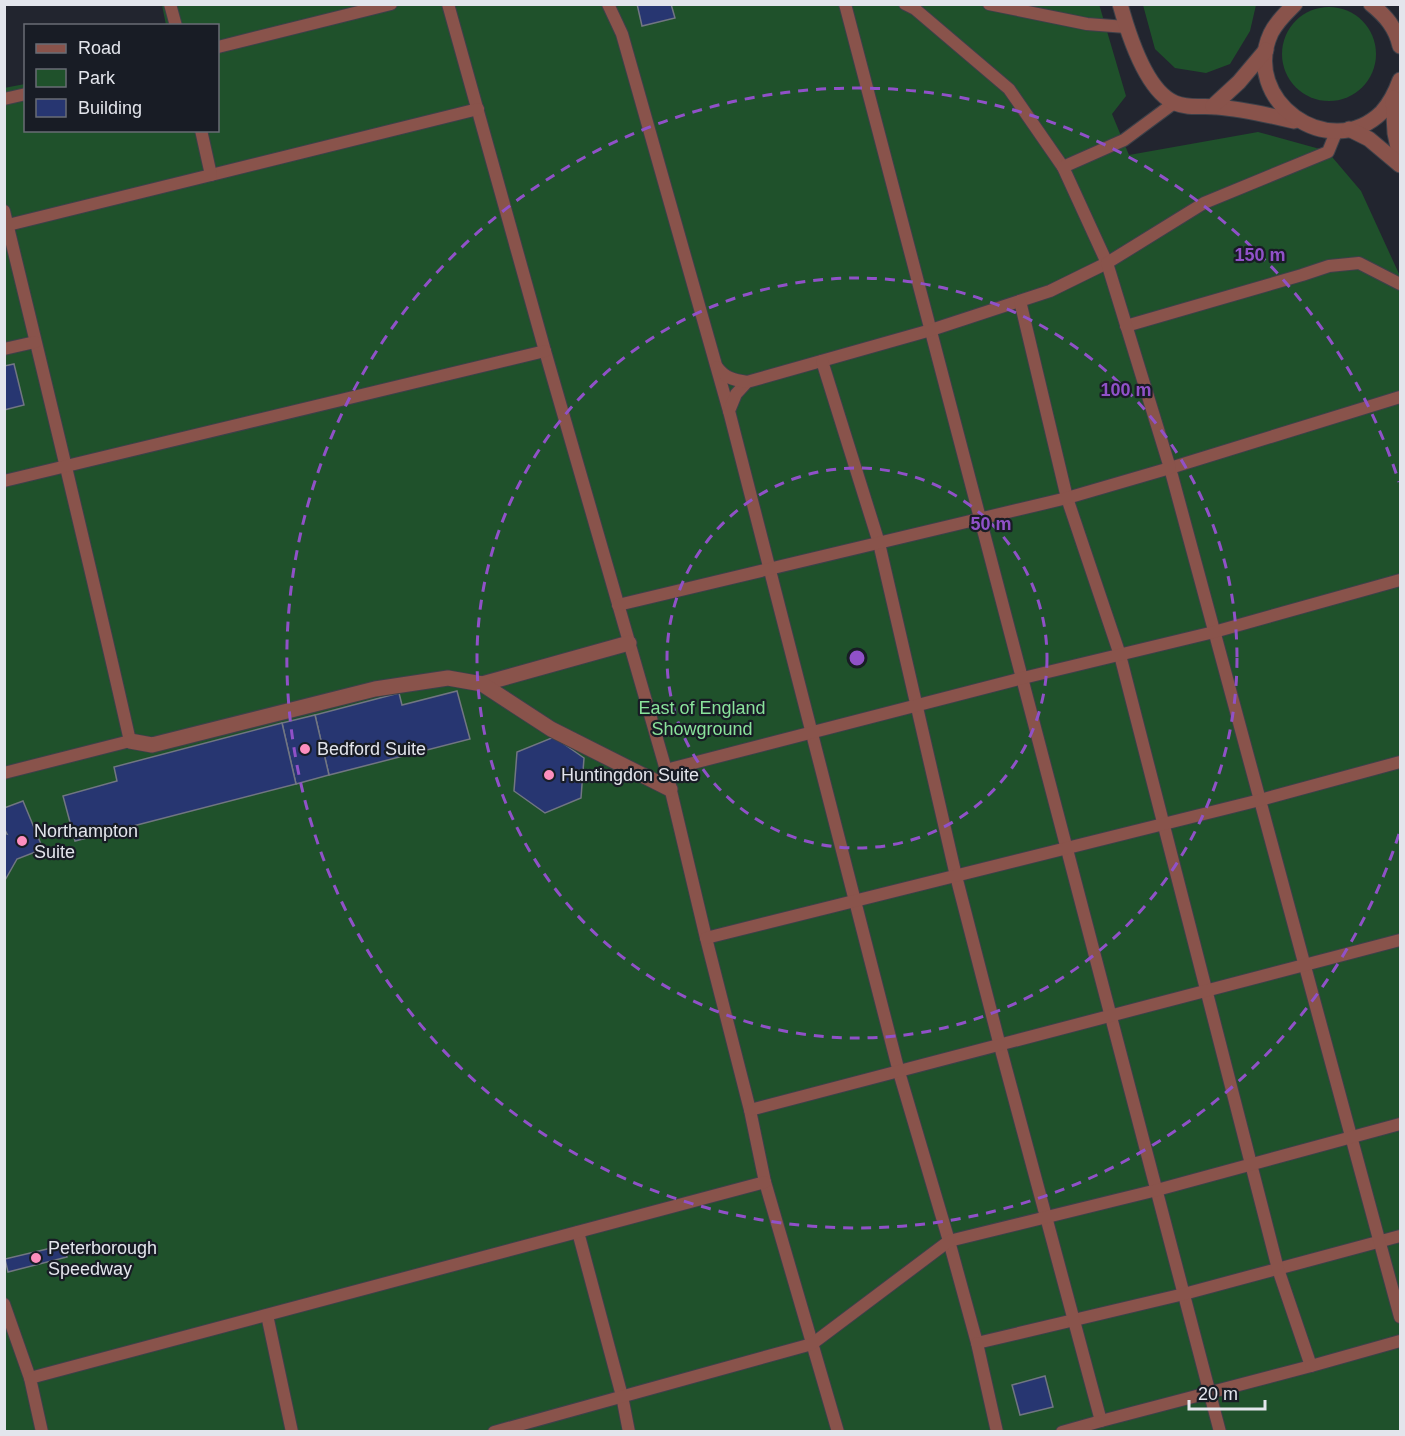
<svg xmlns="http://www.w3.org/2000/svg" width="1405" height="1436" font-family="Helvetica,sans-serif">
<rect width="100%" height="100%" fill="#22252f"/>
<!-- green -->
<g fill="#1f512b">
<path d="M1099 4 1126 96 1112 114 1129 155 1258 132 1327 151 1361 191 1400 276V1431H5L4 88 25 84 26 130H218V26L166 25 162 5Z"/>
<path d="M1143 5V4L1256 5 1250 31 1230 64 1206 73 1175 68 1155 49Z"/>
<circle cx="1329" cy="54" r="47"/>
</g>
<!-- building -->
<g fill="#273671" stroke="#717682" stroke-width="1.5">
<path d="M637 4H671L675 18 642 26Z"/>
<path d="M14 364 24 405 4 410V366Z"/>
<path d="M457 691 470 739 329 775 315 715 399 693 402 705Z"/>
<path d="M315 715 329 775 296 784 282 723Z"/>
<path d="M282 723 296 784 75 841 63 796 117 781 114 767Z"/>
<path d="M554 737 584 758 581 798 545 813 514 791 517 752Z"/>
<path d="M23 801 43 849 17 859 4 882V833L7 834 4 828V808Z"/>
<path d="M64 1245 67 1257 8 1272 5 1259Z"/>
<path d="M1045 1376 1053 1407 1020 1415 1012 1385Z"/>
</g>
<g fill="none" stroke-linecap="round" stroke-linejoin="round">
<!-- service casing -->
<g stroke="#3d4049" stroke-width="14">
<g id="service">
<path d="M170 4 176 26"/>
<path d="M448 4 545 351 666 770 706 938 750 1110 765 1182 838 1432"/>
<path d="M608 4 622 34 729 411"/>
<path d="M845 4 1220 1432"/>
<path d="M905 4 915 9 1009 89 1063 167"/>
<path d="M989 4 1087 24 1126 27"/>
<path d="M218 47 391 4"/>
<path d="M4 99 26 94"/>
<path d="M1174 103 1124 140 1063 167 1107 263 1050 291 931 330 747 382 736 394 729 411 899 1072 949 1241 977 1343 1184 1294 1400 1236"/>
<path d="M211 175 478 109"/>
<path d="M4 211C47 387 90 564 130 741L4 773"/>
<path d="M8 225 211 175 201 130"/>
<path d="M1126 326 1302 275 1329 266 1359 263 1400 284"/>
<path d="M4 349 35 342"/>
<path d="M822 361 879 543 956 876 1000 1046 1101 1421 1311 1366 1278 1269 1120 655 1067 498 1020 301"/>
<path d="M717 367C725 378 734 380 747 382"/>
<path d="M1400 397 1170 468 1400 1317"/>
<path d="M4 481 545 351"/>
<path d="M618 605 1067 498 1170 468 1107 263 1204 203 1328 152 1337 130"/>
<path d="M666 770 1023 678 1214 632 1400 580"/>
<path d="M706 938 1260 800 1400 762"/>
<path d="M750 1110 1400 940"/>
<path d="M578 1232 622 1396 629 1432"/>
<path d="M4 1304 30 1378"/>
<path d="M267 1315 292 1432"/>
<path d="M977 1343 997 1432"/>
<path d="M1311 1366 1400 1341"/>
<path d="M42 1432 30 1378 765 1182"/>
<path d="M494 1432 812 1344 949 1241 1157 1190 1400 1124"/>
<path d="M1062 1432 1101 1421"/>
</g>
</g>
<!-- pedestrian casing -->
<g stroke="#3d4049" stroke-width="17">
<g id="pedestrian">
<path d="M482 684 629 643"/>
<path d="M130 741 152 745 375 689 448 678 482 684 551 729 670 789"/>
</g>
</g>
<!-- minor casing -->
<g stroke="#3d4049" stroke-width="17">
<g id="minor">
<path d="M1120 4C1128 33 1146 91 1175 103 1190 109 1202 105 1217 107 1243 109 1268 115 1294 121"/>
<path d="M1295 4C1286 13 1277 21 1271 33 1240 100 1329 164 1382 112 1391 102 1396 91 1400 80"/>
<path d="M1371 4C1386 16 1396 28 1400 46"/>
<path d="M1393 98 1395 133 1400 157"/>
<path d="M1213 106 1239 82 1266 50"/>
<path d="M1349 129 1369 139 1400 165"/>
</g>
</g>
<!-- service -->
<use href="#service" stroke="#89534b" stroke-width="12"/>
<!-- pedestrian -->
<use href="#pedestrian" stroke="#89534b" stroke-width="15"/>
<!-- minor -->
<use href="#minor" stroke="#89534b" stroke-width="15"/>
</g>
<!-- distance rings -->
<g fill="none" stroke="#9051c8" stroke-width="3" stroke-dasharray="10 8">
<circle cx="857" cy="658" r="190"/>
<circle cx="857" cy="658" r="380"/>
<path d="M1399 834A570 570 0 1 1 1399 482"/>
</g>
<!-- markers -->
<g fill="#fd8ebe" stroke="#181c25" stroke-width="2">
<circle cx="305" cy="749" r="6"/>
<circle cx="549" cy="775" r="6"/>
<circle cx="22" cy="841" r="6"/>
<circle cx="36" cy="1258" r="6"/>
</g>
<g text-anchor="middle" stroke-width="4.5" stroke-linejoin="round" paint-order="stroke">
<!-- park labels -->
<g font-size="18" fill="#89e39b" stroke="#181c25">
<text x="702" y="714">East of England<tspan x="702" dy="21">Showground</tspan></text>
</g>
<!-- poi labels -->
<g font-size="18" fill="#e3e5ec" stroke="#181c25" text-anchor="start">
<text x="317" y="755">Bedford Suite</text>
<text x="561" y="781">Huntingdon Suite</text>
<text x="34" y="837">Northampton<tspan x="34" dy="21">Suite</tspan></text>
<text x="48" y="1254">Peterborough<tspan x="48" dy="21">Speedway</tspan></text>
</g>
</g>
<circle cx="857" cy="658" r="9" fill="#9051c8" stroke="#181c25" stroke-width="3"/>
<g font-size="18" text-anchor="middle" font-weight="bold" fill="#9051c8" stroke="#181c25" stroke-width="4.5" stroke-linejoin="round" paint-order="stroke">
<text x="1260" y="261">150 m</text>
<text x="1126" y="396">100 m</text>
<text x="991" y="530">50 m</text>
</g>
<!-- border -->
<rect width="1405" height="1436" fill="none" stroke="#e3e5ec" stroke-width="12"/>
<!-- legend -->
<rect x="24" y="24" width="195" height="108" fill="#181c25" stroke="#696c75" stroke-width="1.5"/>
<rect x="36" y="44" width="30" height="9" fill="#89534b" stroke="#696c75" stroke-width="1.5"/>
<text x="78" y="54" font-size="18" fill="#e3e5ec">Road</text>
<rect x="36" y="69" width="30" height="18" fill="#1f512b" stroke="#696c75" stroke-width="1.5"/>
<text x="78" y="84" font-size="18" fill="#e3e5ec">Park</text>
<rect x="36" y="99" width="30" height="18" fill="#273671" stroke="#696c75" stroke-width="1.5"/>
<text x="78" y="114" font-size="18" fill="#e3e5ec">Building</text>
<!-- scale -->
<path d="M1189 1400v9h76v-9" fill="none" stroke="#e3e5ec" stroke-width="3"/>
<text x="1198" y="1400" font-size="18" fill="#e3e5ec" stroke="#181c25" stroke-width="4.5" paint-order="stroke">20 m</text>
</svg>
